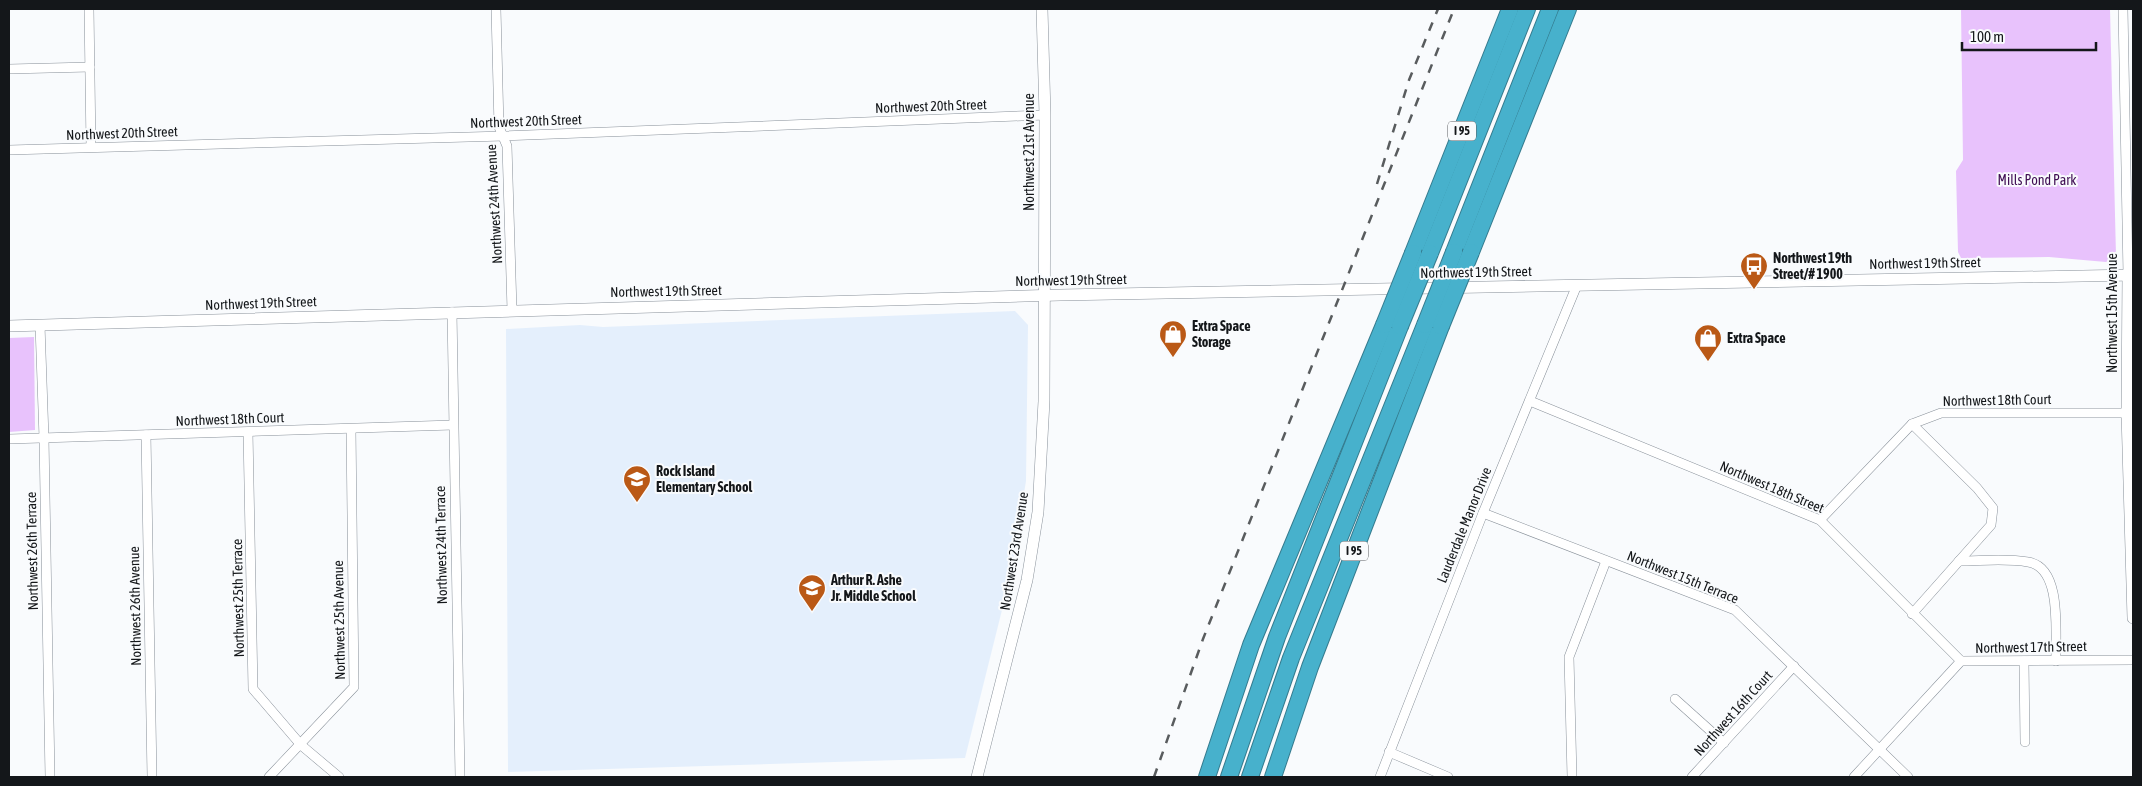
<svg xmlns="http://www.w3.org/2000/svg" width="2142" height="786" font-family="'Asap Condensed',sans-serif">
<rect width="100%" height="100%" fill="#f9fbfd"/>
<!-- built -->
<path fill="#e4effc" d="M1015 311 1028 325 1026 481 1010 578 965 758 508 772 506 329 580 325 603 327Z"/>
<!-- green -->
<g fill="#e8c2fc">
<path d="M1961 9H2110L2116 256 2106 262 2049 257 1961 258 1958 252 1956 171 1963 160Z"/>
<path d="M34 337 35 430 9 432V338Z"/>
</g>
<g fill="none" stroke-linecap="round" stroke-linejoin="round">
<!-- minor casing -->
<g stroke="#89919a" stroke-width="10">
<g id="minor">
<path d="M89 9 91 147"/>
<path d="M496 9 499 127 507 146 512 310"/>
<path d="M2123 9 2128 275"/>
<path d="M9 69 90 67"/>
<path d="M9 150 504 136 1045 115"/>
<path d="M452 312 460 777"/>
<path d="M40 325 44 438 50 777"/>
<path d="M1530 401 1820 520 1961 661"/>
<path d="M248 432 253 689 301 745 339 777"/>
<path d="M146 435 152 777"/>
<path d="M9 439 453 425"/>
<path d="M1483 513 1735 610 1908 777"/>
<path d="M1820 520 1912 424 1941 413H2127"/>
<path d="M1959 561C1981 561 2006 558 2028 562 2063 567 2055 634 2056 661"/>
<path d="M1912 614 1991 525 1993 508 1977 488 1912 424"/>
<path d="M2024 661 2025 742"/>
<path d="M1675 699 1724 743"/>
<path d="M1389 752 1448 777"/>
<path d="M269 777 354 687 351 429"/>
<path d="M1380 777 1483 513 1577 285"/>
<path d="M1572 777 1569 657 1606 561"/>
<path d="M1692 777 1794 666"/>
<path d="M1854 777 1961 661 2133 660"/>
</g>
</g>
<!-- tertiary casing -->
<g stroke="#89919a" stroke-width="12">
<g id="tertiary">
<path d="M2128 275 2127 413 2133 618"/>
<path d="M9 326 1060 295 2133 275"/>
<path d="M977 777 1027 580 1038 512 1044 401 1045 115 1042 9"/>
</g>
</g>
<!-- motorway casing -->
<g stroke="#357b8e" stroke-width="18">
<g id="motorway">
<path d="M1454 252 1550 9"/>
<path d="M1471 252 1568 9"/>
<path d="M1413 253 1510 9"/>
<path d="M1430 253 1527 9"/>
<path d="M1207 777 1251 645 1384 325"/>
<path d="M1229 777 1277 637 1400 326"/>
<path d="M1250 777 1291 658 1425 325"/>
<path d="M1273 777 1310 667 1441 326"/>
</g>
</g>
<!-- minor -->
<use href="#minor" stroke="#fff" stroke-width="9"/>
<!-- tertiary -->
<use href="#tertiary" stroke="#fff" stroke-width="11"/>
<!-- motorway -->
<use href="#motorway" stroke="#47b1cc" stroke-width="16"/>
<!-- rail -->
<g stroke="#595c5e" stroke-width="2.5" stroke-dasharray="9 9" stroke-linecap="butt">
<path d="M1377 184 1409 80 1438 9"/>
<path d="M1154 777 1203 639 1454 9"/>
</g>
<!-- motorway-bridge casing -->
<g stroke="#357b8e" stroke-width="18" stroke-linecap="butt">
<g id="motorway-bridge">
<path d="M1384 325 1413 253"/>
<path d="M1425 325 1454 252"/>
<path d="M1400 326 1430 253"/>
<path d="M1441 326 1471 252"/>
</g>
</g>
<!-- motorway-bridge -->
<use href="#motorway-bridge" stroke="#47b1cc" stroke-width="16"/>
</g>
<!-- icons -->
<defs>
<g id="bus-pin" transform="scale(1.4375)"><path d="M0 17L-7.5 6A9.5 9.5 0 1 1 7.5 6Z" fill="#ba5916" stroke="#f9fbfd"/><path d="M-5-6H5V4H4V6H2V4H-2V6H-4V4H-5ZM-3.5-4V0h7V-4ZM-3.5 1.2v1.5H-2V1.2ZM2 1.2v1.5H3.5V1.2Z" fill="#fff"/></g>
<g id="shop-pin" transform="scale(1.4375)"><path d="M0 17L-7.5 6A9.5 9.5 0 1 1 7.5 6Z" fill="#ba5916" stroke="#f9fbfd"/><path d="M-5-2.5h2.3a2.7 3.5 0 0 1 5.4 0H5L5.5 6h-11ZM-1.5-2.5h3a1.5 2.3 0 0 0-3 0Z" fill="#fff"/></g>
<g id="school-pin" transform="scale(1.4375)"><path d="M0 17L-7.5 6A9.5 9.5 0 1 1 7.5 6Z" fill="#ba5916" stroke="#f9fbfd"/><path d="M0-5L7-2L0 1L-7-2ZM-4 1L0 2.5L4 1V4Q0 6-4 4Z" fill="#fff"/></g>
</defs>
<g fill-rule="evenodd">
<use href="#bus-pin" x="1754" y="266"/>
<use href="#shop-pin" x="1173" y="334"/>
<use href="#shop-pin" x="1708" y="338"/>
<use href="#school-pin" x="637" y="479"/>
<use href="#school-pin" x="812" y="588"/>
</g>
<g text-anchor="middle" stroke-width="4" stroke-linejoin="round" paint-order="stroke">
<!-- shield labels -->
<g fill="#f9fbfd" stroke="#595b5e" stroke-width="1">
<rect x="1448" y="121.5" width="28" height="19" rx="4"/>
<rect x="1340" y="541.5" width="28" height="19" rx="4"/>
</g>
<g font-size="12" font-weight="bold" fill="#14171a">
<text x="1462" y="135">I 95</text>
<text x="1354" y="555">I 95</text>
</g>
<!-- street labels -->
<g font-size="14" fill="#14171a" stroke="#f9fbfd">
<text transform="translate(931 106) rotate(-2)" y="5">Northwest 20th Street</text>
<text transform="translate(526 121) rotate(-2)" y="5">Northwest 20th Street</text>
<text transform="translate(122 133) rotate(-2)" y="5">Northwest 20th Street</text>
<text transform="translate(1029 152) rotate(-90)" y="5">Northwest 21st Avenue</text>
<text transform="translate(494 204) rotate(-93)" y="5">Northwest 24th Avenue</text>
<text transform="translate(1925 263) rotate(-1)" y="5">Northwest 19th Street</text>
<text transform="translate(1476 272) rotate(-1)" y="5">Northwest 19th Street</text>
<text transform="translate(1071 280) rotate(-1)" y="5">Northwest 19th Street</text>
<text transform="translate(666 291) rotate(-1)" y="5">Northwest 19th Street</text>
<text transform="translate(261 303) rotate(-2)" y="5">Northwest 19th Street</text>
<text transform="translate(2112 313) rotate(-90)" y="5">Northwest 15th Avenue</text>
<text transform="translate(1997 400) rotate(-1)" y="5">Northwest 18th Court</text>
<text transform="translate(230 419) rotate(-2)" y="5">Northwest 18th Court</text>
<text transform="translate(1772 487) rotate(23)" y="5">Northwest 18th Street</text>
<text transform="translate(1464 525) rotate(-68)" y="5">Lauderdale Manor Drive</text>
<text transform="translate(441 545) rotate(-91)" y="5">Northwest 24th Terrace</text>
<text transform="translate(32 551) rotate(-91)" y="5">Northwest 26th Terrace</text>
<text transform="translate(1014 551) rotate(-81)" y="5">Northwest 23rd Avenue</text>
<text transform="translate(1683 577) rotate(22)" y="5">Northwest 15th Terrace</text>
<text transform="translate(238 598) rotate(-91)" y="5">Northwest 25th Terrace</text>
<text transform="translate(135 606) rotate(-91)" y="5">Northwest 26th Avenue</text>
<text transform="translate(339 620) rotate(-91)" y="5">Northwest 25th Avenue</text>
<text transform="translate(2031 647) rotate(-1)" y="5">Northwest 17th Street</text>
<text transform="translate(1733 713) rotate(-48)" y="5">Northwest 16th Court</text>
</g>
<!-- park labels -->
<g font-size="14" fill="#3f0d53" stroke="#f9fbfd">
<text x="2037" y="185">Mills Pond Park</text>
</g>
<!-- poi labels -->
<g font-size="14" font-weight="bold" fill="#14171a" stroke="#f9fbfd" text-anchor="start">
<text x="1773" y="263">Northwest 19th<tspan x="1773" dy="16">Street/# 1900</tspan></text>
<text x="1192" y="331">Extra Space<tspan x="1192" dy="16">Storage</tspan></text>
<text x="1727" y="343">Extra Space</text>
<text x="656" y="476">Rock Island<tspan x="656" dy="16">Elementary School</tspan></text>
<text x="831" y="585">Arthur R. Ashe<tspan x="831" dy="16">Jr. Middle School</tspan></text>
</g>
</g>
<!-- border -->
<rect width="2142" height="786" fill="none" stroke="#14171a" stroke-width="20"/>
<!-- scale -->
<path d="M1962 42v8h134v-8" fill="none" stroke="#14171a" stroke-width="2.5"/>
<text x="1970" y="42" font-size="15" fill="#14171a" stroke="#f9fbfd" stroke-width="4" paint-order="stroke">100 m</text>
</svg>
